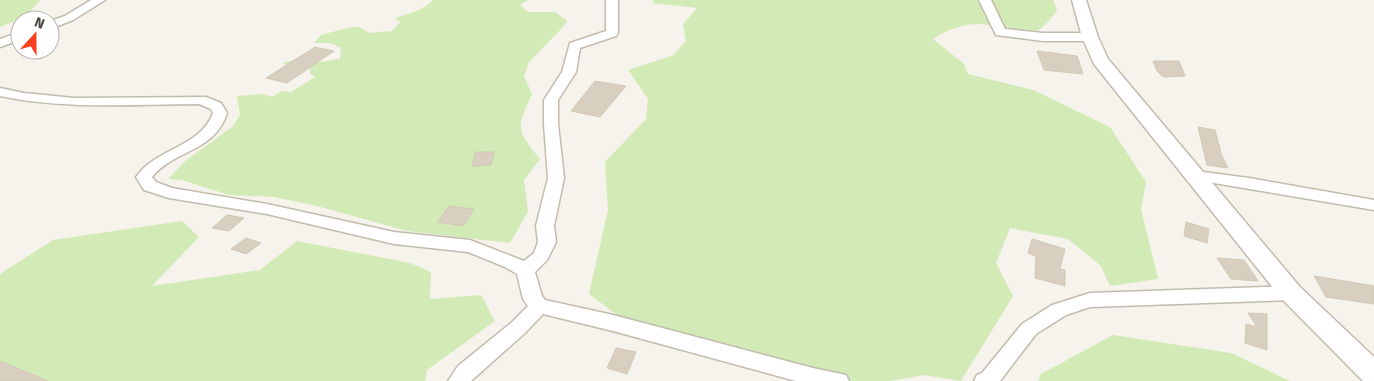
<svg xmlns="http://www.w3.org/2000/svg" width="1374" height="381" font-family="'Fira Sans',sans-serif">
<rect width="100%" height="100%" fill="#f6f3ec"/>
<!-- green -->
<g fill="#d2eab5">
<path d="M0 0H40L25 17 0 27Z"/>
<path d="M433 0H528L520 5 528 12H555L567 21 564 26 529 62 524 76 532 94C516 129 516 129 540 159L524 180 528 212 510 243 407 231 317 206 274 197 229 195 182 180 168 179 185 161 232 127 240 115 237 96 263 94 272 97 282 91 291 92 315 77 310 74V69L283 64C295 56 303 63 315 63 323 62 331 60 340 59L341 48 331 43H314L321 35 351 27H359L369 33 392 31 400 22 395 18C407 14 425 10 433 0Z"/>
<path d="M654 0H1053L1057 10C1031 50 1016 28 981 24 964 23 946 30 933 39L964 64 968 74 1033 90 1110 127 1146 182 1141 209 1158 279 1110 286 1101 266 1068 239 1010 228 996 263 1013 296 961 381 924 375 890 381H851L633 327 589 294 608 210 605 162 646 119 648 99 628 70 674 55 686 41 683 24 697 8 653 3Z"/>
<path d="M182 221 199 237 152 286 260 270 297 241 410 263 431 272 430 299 481 295 495 321 427 370 425 381H0V274L53 240Z"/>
<path d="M1113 335 1231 353 1290 381H1038L1041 374Z"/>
</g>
<!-- building -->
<g fill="#d8cfc1" stroke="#d3c7b4">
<path d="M315 47 334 51 287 83 266 78Z"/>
<path d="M1037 51 1077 56 1083 74 1044 70Z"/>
<path d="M1153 61H1179L1185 76 1163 77 1157 71Z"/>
<path d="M595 81 626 86 600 117 571 111Z"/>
<path d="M1198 127 1215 130 1222 156 1228 168 1207 165Z"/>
<path d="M476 152H494L491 165 472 166Z"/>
<path d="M449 206 474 209 463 226 438 222Z"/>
<path d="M227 215 244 218 229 231 212 228Z"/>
<path d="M1186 222 1209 229 1207 243 1184 236Z"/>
<path d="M246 238 261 243 246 254 231 249Z"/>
<path d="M1032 239 1065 249 1060 269 1065 270V286L1035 278 1036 256 1028 253Z"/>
<path d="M1217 258 1244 260 1258 281 1231 279Z"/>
<path d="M1314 276 1374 286V304L1326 297Z"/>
<path d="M1248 313 1267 314V350L1245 343 1246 324 1257 327Z"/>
<path d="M616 348 636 352 627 374 607 368Z"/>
<path d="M0 361 48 381H0Z"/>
</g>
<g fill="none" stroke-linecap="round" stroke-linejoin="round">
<!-- minor casing -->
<g stroke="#c2bbae" stroke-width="3">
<g id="minor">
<path d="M91 0H105L73 20 50 29V21L65 16Z"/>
<path d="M606 0H618V33L616 36 580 48 576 72 558 100V124L564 178 554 226 556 242 547 260 535 272 542 296 545 300 613 315 813 368 846 375 849 381H796L613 331 543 314 525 333 471 381H448L458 366 511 323 528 306 523 299 517 274 505 267 468 252 394 244 267 214 169 198 144 190 136 177C156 148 201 147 213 113L211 109 199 104C132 104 66 110 0 96V88L24 93 74 98 206 97 221 103 227 113C215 152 175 149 152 177L156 182 172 188 267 204 394 232 470 240 524 261 534 253 538 242 536 226 548 178 544 124V100L562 72 570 43 606 31Z"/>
<path d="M979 0H991L1005 29 1043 33H1090L1096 37 1090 41H1043L996 35Z"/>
<path d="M20 32V40L0 47V39Z"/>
<path d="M1196 171 1249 178 1374 200V210L1190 179 1188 176 1190 173Z"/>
<path d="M1291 286 1298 288 1300 293 1298 298 1291 300 1090 307 1066 315 1036 334 1000 381H974L977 375 982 373 1022 324 1052 305 1090 293Z"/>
</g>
</g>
<!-- tertiary casing -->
<g stroke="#c2bbae" stroke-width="3">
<path id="tertiary" d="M1072 0H1086L1098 37 1108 59 1300 287 1374 357V381H1363L1282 299 1094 64 1082 37Z"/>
</g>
<!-- minor -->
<use href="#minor" fill="#fff" fill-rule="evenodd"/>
<!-- tertiary -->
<use href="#tertiary" fill="#fff" fill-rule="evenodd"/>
</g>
<!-- north arrow -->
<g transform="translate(35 35) rotate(21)"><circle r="24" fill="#ffffff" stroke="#b7b4b0"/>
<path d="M0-4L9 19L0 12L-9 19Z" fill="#fc3f1d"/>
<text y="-8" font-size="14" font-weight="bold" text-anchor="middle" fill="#4b4439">N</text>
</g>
</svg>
